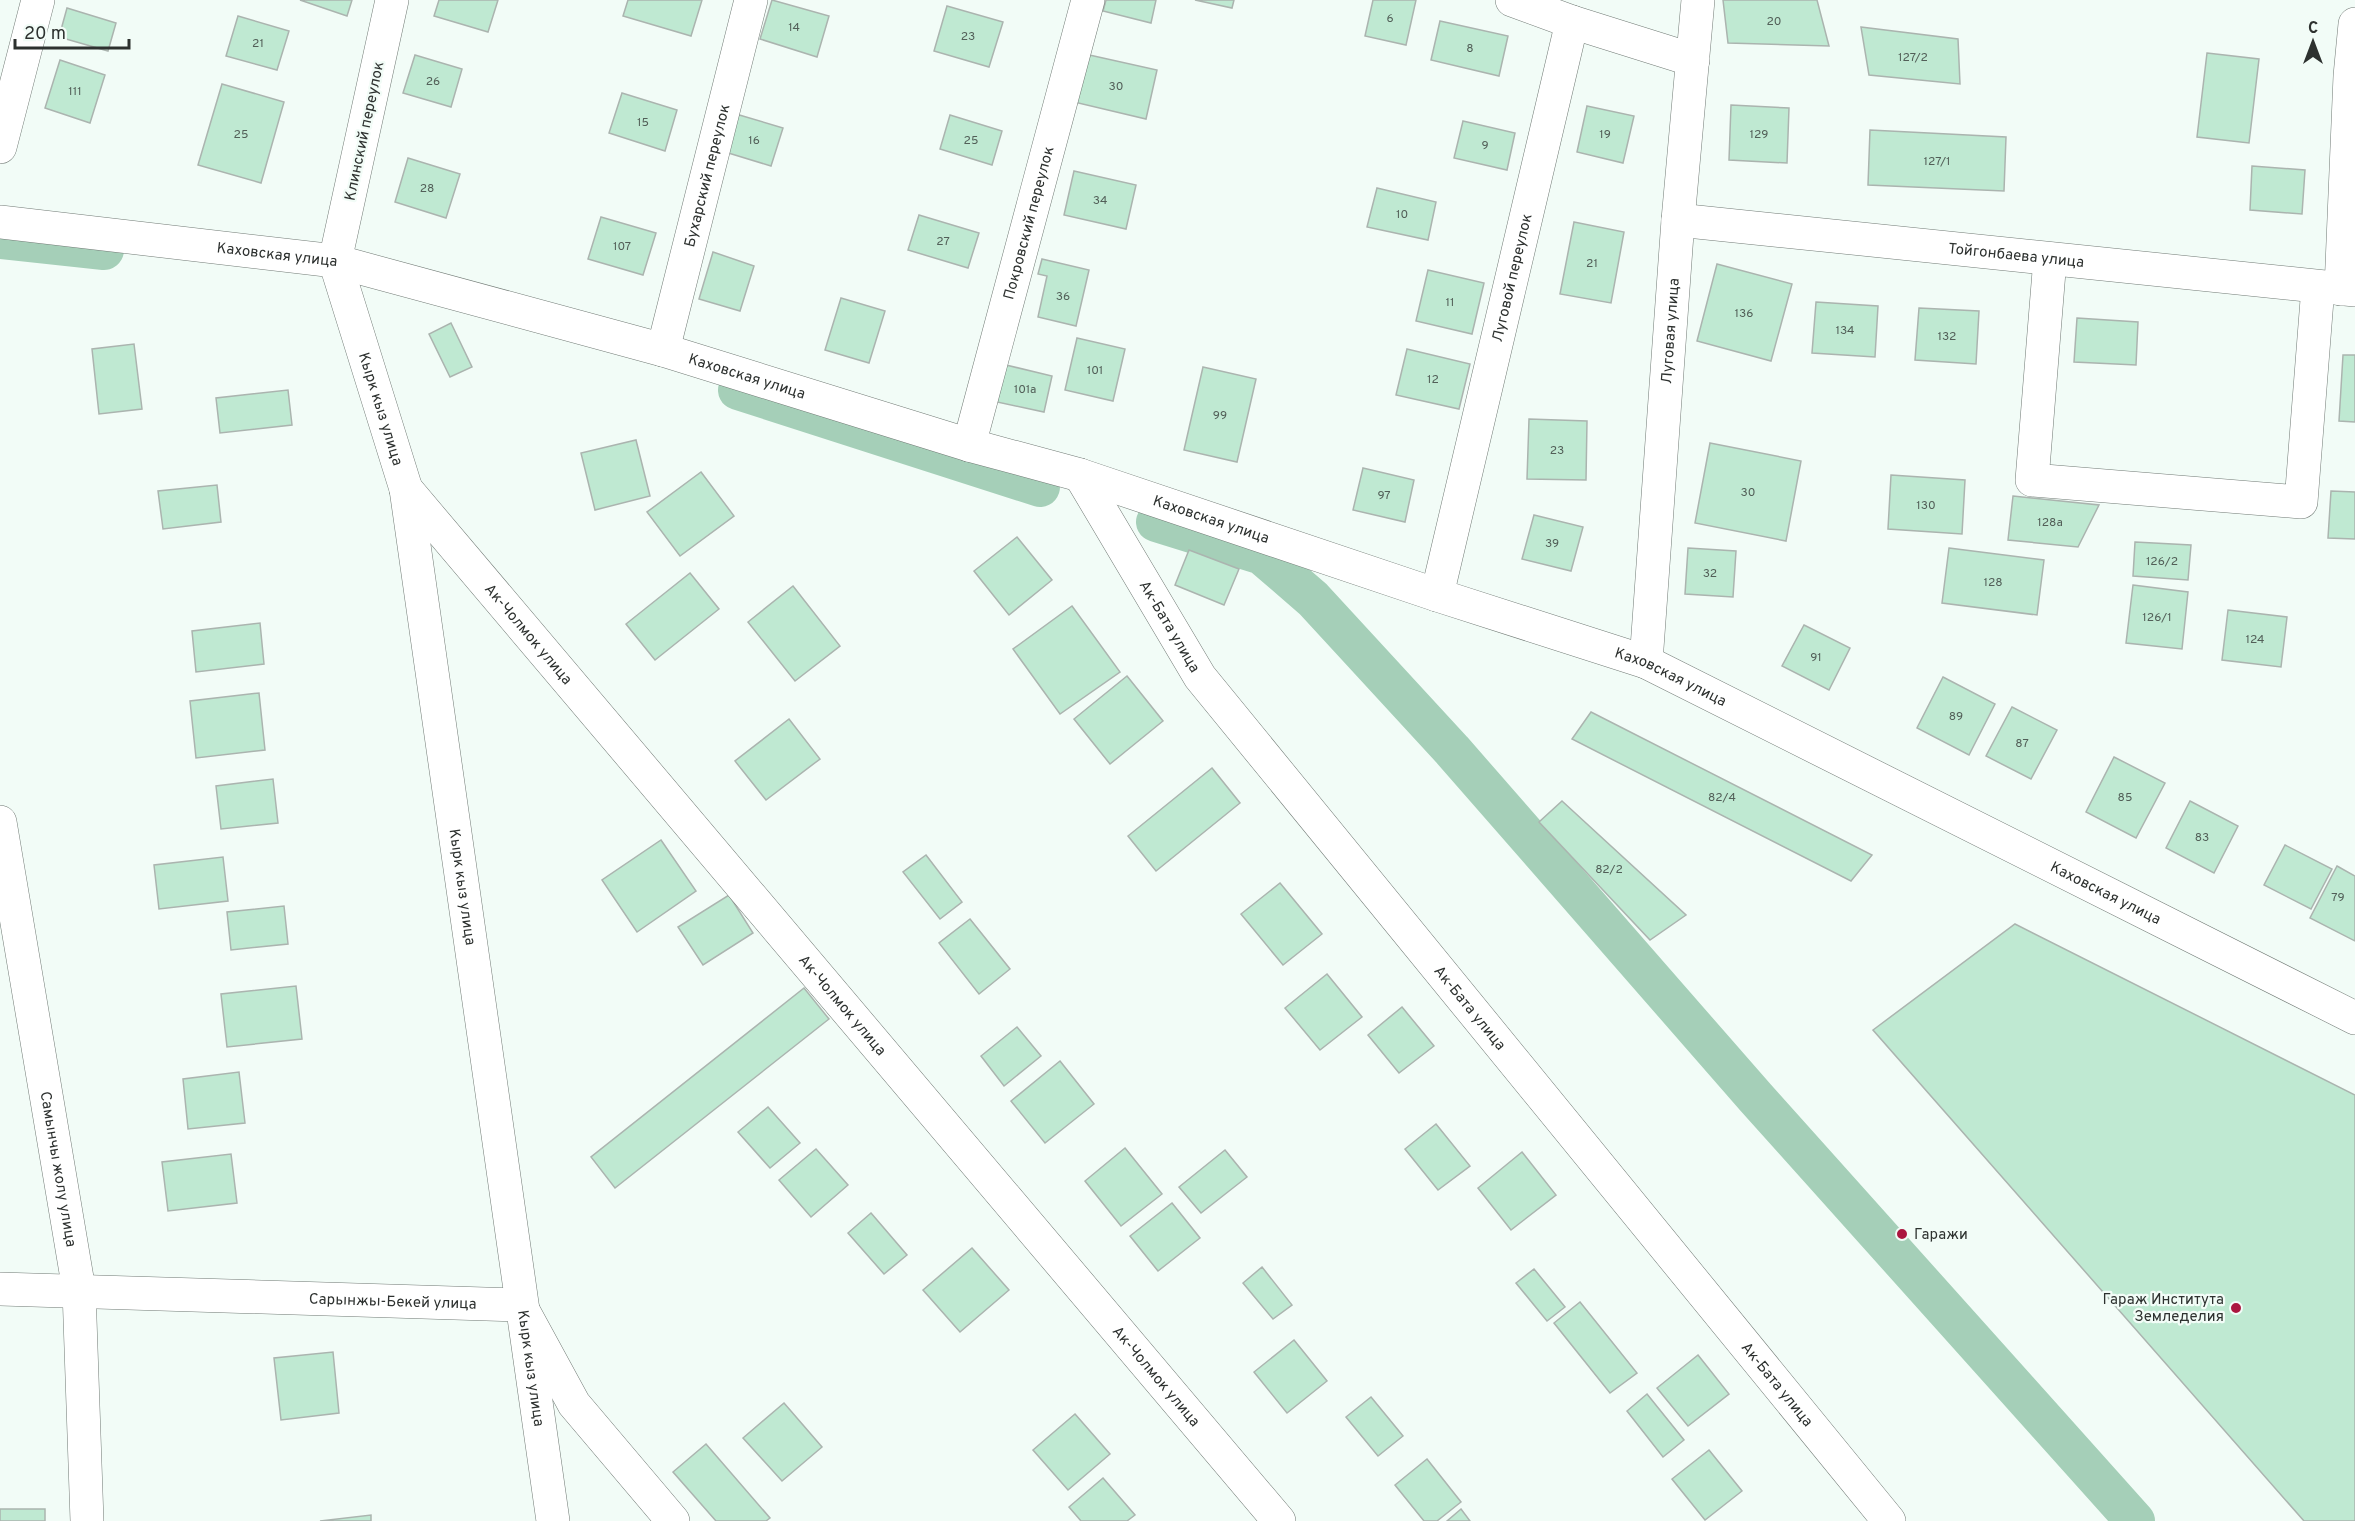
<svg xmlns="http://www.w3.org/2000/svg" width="2355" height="1521" font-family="Overpass,sans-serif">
<rect width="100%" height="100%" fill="#f2fcf7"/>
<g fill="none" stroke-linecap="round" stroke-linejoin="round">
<!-- canal -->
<g stroke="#a5cfb8" stroke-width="40">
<path d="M0 239 104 250"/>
<path d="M738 390 1040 487"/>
<path d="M1156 522 1262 555 1313 599 1452 750 1756 1098 2135 1521"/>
</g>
</g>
<!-- building -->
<g fill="#bfe9d2" stroke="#abb4af" stroke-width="1.5">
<path d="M300 0H352L347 16Z"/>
<path d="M439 0H498L488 32 434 16Z"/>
<path d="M628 0H702L691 36 623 16Z"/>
<path d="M772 0 829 16 817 57 760 39Z"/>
<path d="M1106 0H1156L1151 23 1103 11Z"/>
<path d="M1195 0H1234L1232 8Z"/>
<path d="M1373 0H1416L1406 45 1365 36Z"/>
<path d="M1723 0H1817L1829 46 1728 43Z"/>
<path d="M947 6 1003 22 989 67 934 51Z"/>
<path d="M67 8 116 23 108 51 59 37Z"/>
<path d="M238 16 289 31 277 70 226 56Z"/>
<path d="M1440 21 1508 36 1499 76 1431 60Z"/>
<path d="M1861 27 1958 39 1960 84 1869 75Z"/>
<path d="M2207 53 2259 59 2249 143 2197 137Z"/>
<path d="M1085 54 1157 70 1146 119 1074 102Z"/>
<path d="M415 55 462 69 451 107 403 93Z"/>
<path d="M60 60 105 75 90 123 45 108Z"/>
<path d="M222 84 284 102 261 183 198 165Z"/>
<path d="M622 93 677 110 665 151 609 133Z"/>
<path d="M1731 105 1789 108 1787 163 1729 160Z"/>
<path d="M1587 106 1634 116 1623 163 1577 152Z"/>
<path d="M736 114 783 128 771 166 725 152Z"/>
<path d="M950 115 1002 131 992 165 940 149Z"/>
<path d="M1463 121 1515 133 1507 170 1454 158Z"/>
<path d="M1870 130 2006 137 2004 191 1868 185Z"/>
<path d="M408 158 460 174 446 218 395 202Z"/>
<path d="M2252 166 2305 170 2302 214 2250 210Z"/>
<path d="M1074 171 1136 185 1126 229 1064 215Z"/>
<path d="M1377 188 1436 202 1428 240 1367 227Z"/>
<path d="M919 215 979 233 968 268 908 250Z"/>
<path d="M601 217 656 233 643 275 588 259Z"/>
<path d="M1574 222 1624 232 1611 303 1560 294Z"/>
<path d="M713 252 754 266 740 311 699 299Z"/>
<path d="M1042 259 1089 270 1076 326 1038 317 1047 276 1038 274Z"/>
<path d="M1717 264 1792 284 1771 361 1697 341Z"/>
<path d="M1428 270 1484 283 1472 334 1416 321Z"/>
<path d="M841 298 885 311 869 363 825 350Z"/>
<path d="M1816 302 1878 306 1875 357 1812 353Z"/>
<path d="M1919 308 1979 311 1976 364 1915 360Z"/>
<path d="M2077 318 2138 322 2136 365 2074 362Z"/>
<path d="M451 323 472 367 450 377 429 334Z"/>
<path d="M1077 338 1125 349 1113 401 1065 390Z"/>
<path d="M134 344 142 409 99 414 92 349Z"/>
<path d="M1407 349 1470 364 1459 409 1396 395Z"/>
<path d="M2343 355H2355V422L2339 421Z"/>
<path d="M1006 365 1052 376 1044 412 997 402Z"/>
<path d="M1203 367 1256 379 1237 462 1184 450Z"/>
<path d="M288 390 292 425 220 433 216 398Z"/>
<path d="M1529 419 1587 421 1586 480 1527 479Z"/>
<path d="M636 440 650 496 595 510 581 453Z"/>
<path d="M1710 443 1801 461 1786 541 1695 523Z"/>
<path d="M1363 468 1414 480 1405 522 1353 510Z"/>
<path d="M701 472 734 516 680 556 647 512Z"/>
<path d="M1891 475 1965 480 1962 534 1888 529Z"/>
<path d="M217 485 221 522 163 529 158 491Z"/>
<path d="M2331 491 2355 492V539L2328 538Z"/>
<path d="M2013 496 2099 505 2078 547 2008 540Z"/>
<path d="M1534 515 1583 527 1571 571 1522 559Z"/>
<path d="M1017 537 1052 580 1009 615 974 571Z"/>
<path d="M2135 542 2191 545 2188 580 2133 576Z"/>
<path d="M1688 548 1736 551 1733 597 1685 594Z"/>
<path d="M1949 548 2044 560 2037 615 1942 603Z"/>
<path d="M1189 550 1239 569 1224 605 1175 585Z"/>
<path d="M690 573 719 609 655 660 626 624Z"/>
<path d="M2133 585 2188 592 2182 649 2126 643Z"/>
<path d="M793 586 840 646 795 681 748 622Z"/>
<path d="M1072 606 1120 672 1060 714 1013 649Z"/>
<path d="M2228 610 2287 617 2281 667 2222 660Z"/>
<path d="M260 623 264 664 196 672 192 631Z"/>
<path d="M1804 625 1850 648 1829 690 1782 666Z"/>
<path d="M1127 676 1163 721 1110 764 1074 719Z"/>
<path d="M1943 677 1995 704 1969 755 1917 728Z"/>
<path d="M259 693 265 750 196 758 190 701Z"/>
<path d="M2012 707 2057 730 2031 779 1986 756Z"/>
<path d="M1591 712 1872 855 1851 881 1572 739Z"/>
<path d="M789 719 820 759 766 800 735 761Z"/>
<path d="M2114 757 2165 783 2136 838 2086 812Z"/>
<path d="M1212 768 1240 803 1156 871 1128 836Z"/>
<path d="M273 779 278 823 221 829 216 786Z"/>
<path d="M1562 801 1686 915 1650 940 1539 822Z"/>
<path d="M2190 801 2238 826 2214 873 2166 848Z"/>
<path d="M661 840 696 891 637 932 602 880Z"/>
<path d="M2285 845 2332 869 2311 909 2264 885Z"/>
<path d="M926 855 962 902 940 919 903 872Z"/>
<path d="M223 857 228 901 159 909 154 865Z"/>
<path d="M2337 866 2355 876V941L2310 918Z"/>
<path d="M1280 883 1322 934 1283 965 1241 914Z"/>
<path d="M729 895 753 933 703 965 678 927Z"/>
<path d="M284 906 288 944 231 950 227 912Z"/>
<path d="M970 919 1010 969 979 994 939 943Z"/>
<path d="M2015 924 2355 1095V1521H2304L1873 1030Z"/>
<path d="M1327 974 1362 1017 1320 1050 1285 1008Z"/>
<path d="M296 986 302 1039 227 1047 221 994Z"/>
<path d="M804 988 829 1019 615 1188 591 1157Z"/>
<path d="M1402 1007 1434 1046 1399 1073 1368 1035Z"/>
<path d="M1017 1027 1041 1056 1004 1086 981 1056Z"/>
<path d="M1060 1061 1094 1104 1045 1143 1011 1101Z"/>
<path d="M239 1072 245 1123 188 1129 183 1079Z"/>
<path d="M768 1107 800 1143 770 1168 738 1132Z"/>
<path d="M1436 1124 1470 1166 1438 1190 1405 1149Z"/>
<path d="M1125 1148 1162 1194 1121 1226 1085 1181Z"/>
<path d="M816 1149 848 1185 811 1217 779 1180Z"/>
<path d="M1225 1150 1247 1177 1201 1213 1179 1187Z"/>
<path d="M1522 1152 1556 1195 1511 1230 1478 1188Z"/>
<path d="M231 1154 237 1203 168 1211 162 1162Z"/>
<path d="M1172 1203 1200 1238 1158 1271 1130 1236Z"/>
<path d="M871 1213 907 1255 884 1274 848 1233Z"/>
<path d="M972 1248 1009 1290 960 1332 923 1290Z"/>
<path d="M1262 1267 1292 1305 1273 1319 1243 1283Z"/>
<path d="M1534 1269 1565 1307 1547 1321 1516 1283Z"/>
<path d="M1580 1302 1637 1373 1610 1393 1554 1323Z"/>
<path d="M1294 1340 1327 1381 1287 1413 1254 1372Z"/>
<path d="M333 1352 339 1413 281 1420 274 1358Z"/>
<path d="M1698 1355 1729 1394 1688 1426 1657 1388Z"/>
<path d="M1647 1394 1684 1440 1663 1457 1627 1411Z"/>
<path d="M1371 1397 1403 1436 1378 1456 1346 1417Z"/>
<path d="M784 1403 822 1447 782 1481 743 1438Z"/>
<path d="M1075 1414 1110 1454 1068 1490 1033 1450Z"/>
<path d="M706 1444 770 1518 766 1521H716L673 1472Z"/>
<path d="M1709 1450 1742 1491 1705 1520 1672 1479Z"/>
<path d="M1427 1459 1461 1502 1437 1521H1424L1395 1485Z"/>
<path d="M1103 1478 1135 1515 1127 1521H1081L1069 1507Z"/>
<rect x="0" y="1509" width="45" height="12"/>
<path d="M1461 1509 1470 1521H1447Z"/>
<path d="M371 1515V1521H320Z"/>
</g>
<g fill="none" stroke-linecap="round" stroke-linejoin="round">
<!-- minor casing -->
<g stroke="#727b76" stroke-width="34">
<g id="minor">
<path id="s1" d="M392 0 335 261 406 489 553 1521"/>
<path d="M1572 22 1693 60"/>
<path d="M0 147 38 0"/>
<path id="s2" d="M1678 220 2355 290"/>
<path id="s3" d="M0 222 335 261 663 350 969 445 1080 475 1437 595 1646 662 2355 1018"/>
<path d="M2050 259 2032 480 2301 502 2318 287"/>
<path d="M2341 289 2350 76 2355 24"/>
<path id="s4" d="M663 350 751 0"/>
<path id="s5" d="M969 445 1088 0"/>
<path id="s6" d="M1080 475 1200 677 1889 1521"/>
<path id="s7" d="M406 489 1279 1521"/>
<path id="s8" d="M1437 595 1572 22 1512 0"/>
<path id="s9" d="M1646 662 1678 220 1698 0"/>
<path id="s10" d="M0 822 79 1290 87 1521"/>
<path id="s11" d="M0 1289 520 1305 574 1404 673 1521"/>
</g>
</g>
<!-- minor -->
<use href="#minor" stroke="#fff" stroke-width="33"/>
</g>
<!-- markers -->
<g fill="#ab163f" stroke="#f2fcf7" stroke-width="2">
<circle cx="1902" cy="1234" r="6"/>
<circle cx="2236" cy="1308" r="6"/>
</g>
<g text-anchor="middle" stroke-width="4.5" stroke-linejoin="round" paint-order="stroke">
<!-- number labels -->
<g font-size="12" fill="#525f58">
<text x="1390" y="22">6</text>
<text x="1774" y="25">20</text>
<text x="794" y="31">14</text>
<text x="968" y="40">23</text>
<text x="258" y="47">21</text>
<text x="1470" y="52">8</text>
<text x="1913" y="61">127/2</text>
<text x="433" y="85">26</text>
<text x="1116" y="90">30</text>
<text x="75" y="95">111</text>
<text x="643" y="126">15</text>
<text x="241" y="138">25</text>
<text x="1605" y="138">19</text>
<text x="1759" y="138">129</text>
<text x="754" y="144">16</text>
<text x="971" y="144">25</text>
<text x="1485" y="149">9</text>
<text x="1937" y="165">127/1</text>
<text x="427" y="192">28</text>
<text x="1100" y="204">34</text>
<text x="1402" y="218">10</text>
<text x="943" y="245">27</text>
<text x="622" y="250">107</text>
<text x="1592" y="267">21</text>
<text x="1063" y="300">36</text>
<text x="1450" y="306">11</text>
<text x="1744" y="317">136</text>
<text x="1845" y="334">134</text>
<text x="1947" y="340">132</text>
<text x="1095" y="374">101</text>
<text x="1433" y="383">12</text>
<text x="1025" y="393">101а</text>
<text x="1220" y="419">99</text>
<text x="1557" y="454">23</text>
<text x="1748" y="496">30</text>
<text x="1384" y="499">97</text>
<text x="1926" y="509">130</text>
<text x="2050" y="526">128а</text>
<text x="1552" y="547">39</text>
<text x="2162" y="565">126/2</text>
<text x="1710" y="577">32</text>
<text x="1993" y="586">128</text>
<text x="2157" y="621">126/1</text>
<text x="2255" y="643">124</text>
<text x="1816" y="661">91</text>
<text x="1956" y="720">89</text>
<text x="2022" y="747">87</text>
<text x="1722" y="801">82/4</text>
<text x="2125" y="801">85</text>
<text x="2202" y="841">83</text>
<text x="1609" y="873">82/2</text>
<text x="2338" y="901">79</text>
</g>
<!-- street labels -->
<g font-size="15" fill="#2d312f" stroke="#f2fcf7">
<text transform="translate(364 131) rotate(-78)" y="5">Клинский переулок</text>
<text dy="5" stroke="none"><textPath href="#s4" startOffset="180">Бухарский переулок</textPath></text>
<text dy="5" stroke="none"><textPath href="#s5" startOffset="230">Покровский переулок</textPath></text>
<text dy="5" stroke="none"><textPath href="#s3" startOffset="279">Каховская улица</textPath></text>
<text dy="5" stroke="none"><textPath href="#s2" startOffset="340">Тойгонбаева улица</textPath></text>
<text dy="5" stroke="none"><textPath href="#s8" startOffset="326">Луговой переулок</textPath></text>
<text dy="5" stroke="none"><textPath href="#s9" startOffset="332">Луговая улица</textPath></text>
<text dy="5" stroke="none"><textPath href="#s3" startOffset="765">Каховская улица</textPath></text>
<text dy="5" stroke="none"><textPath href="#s1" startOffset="422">Кырк кыз улица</textPath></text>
<text dy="5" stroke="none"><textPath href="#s3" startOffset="1251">Каховская улица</textPath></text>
<text dy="5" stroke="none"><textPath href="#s6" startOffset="176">Ак-Бата улица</textPath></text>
<text dy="5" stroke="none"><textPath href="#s7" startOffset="190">Ак-Чолмок улица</textPath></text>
<text dy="5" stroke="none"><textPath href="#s3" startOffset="1737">Каховская улица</textPath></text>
<text dy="5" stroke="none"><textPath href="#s1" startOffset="908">Кырк кыз улица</textPath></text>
<text dy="5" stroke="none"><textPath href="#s3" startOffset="2223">Каховская улица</textPath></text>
<text dy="5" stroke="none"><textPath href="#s7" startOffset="676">Ак-Чолмок улица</textPath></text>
<text dy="5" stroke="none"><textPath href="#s6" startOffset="662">Ак-Бата улица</textPath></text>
<text dy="5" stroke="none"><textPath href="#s10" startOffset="352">Самынчы жолу улица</textPath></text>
<text dy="5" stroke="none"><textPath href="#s11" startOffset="393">Сарынжы-Бекей улица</textPath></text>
<text dy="5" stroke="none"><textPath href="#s1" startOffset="1394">Кырк кыз улица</textPath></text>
<text dy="5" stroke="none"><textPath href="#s7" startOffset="1162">Ак-Чолмок улица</textPath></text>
<text dy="5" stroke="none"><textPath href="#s6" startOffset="1148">Ак-Бата улица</textPath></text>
</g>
<!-- poi labels -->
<g font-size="15" fill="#2d312f" stroke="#f2fcf7" text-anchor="start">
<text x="1914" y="1239">Гаражи</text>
<text x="2224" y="1304" text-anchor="end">Гараж Института<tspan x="2224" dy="17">Земледелия</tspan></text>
</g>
</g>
<!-- north arrow -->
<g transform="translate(2313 42)" stroke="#f2fcf7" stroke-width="4.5" paint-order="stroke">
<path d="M0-4.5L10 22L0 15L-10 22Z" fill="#2d312f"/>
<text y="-9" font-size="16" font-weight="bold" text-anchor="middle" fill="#2d312f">С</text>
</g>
<!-- scale -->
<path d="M15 39v9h114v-9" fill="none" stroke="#2d312f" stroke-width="3"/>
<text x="24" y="39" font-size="18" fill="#2d312f" stroke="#f2fcf7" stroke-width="4.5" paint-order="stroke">20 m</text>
</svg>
